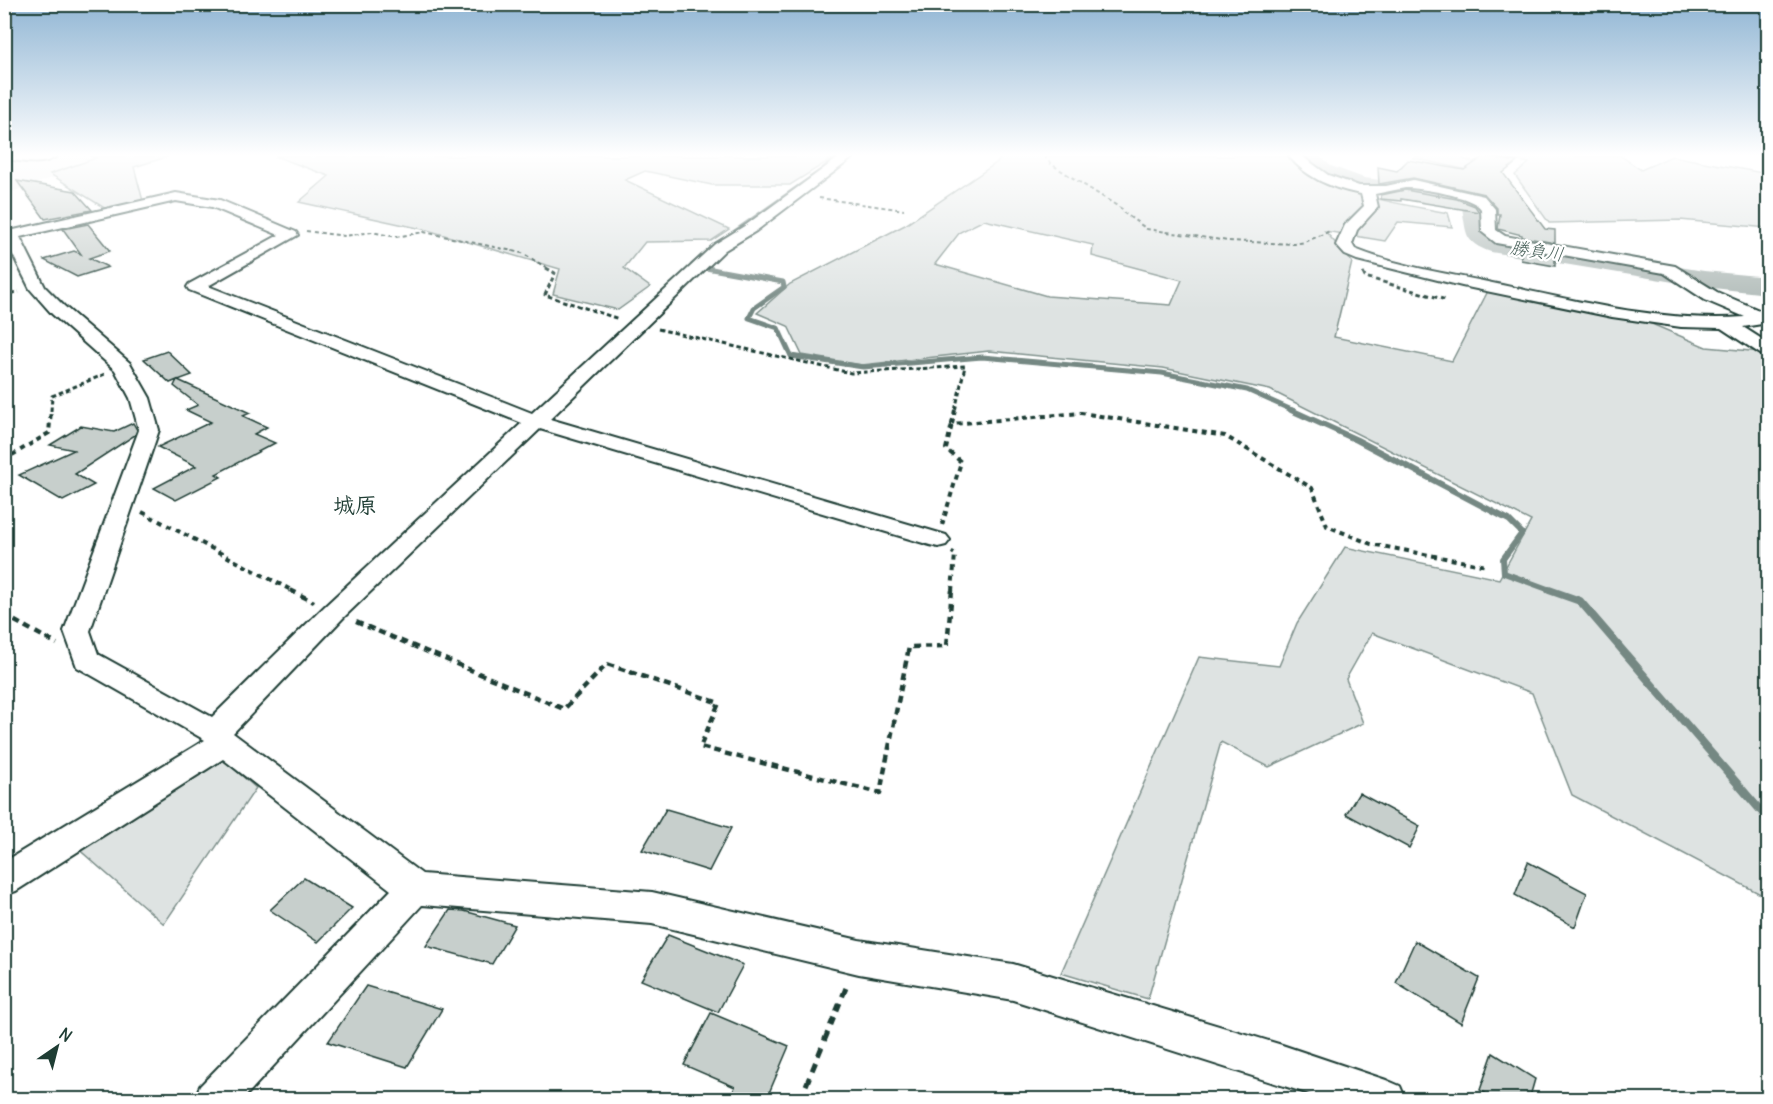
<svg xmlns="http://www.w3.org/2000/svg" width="1773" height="1104" font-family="Delius,'Klee One',sans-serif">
<rect width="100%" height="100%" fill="#fff"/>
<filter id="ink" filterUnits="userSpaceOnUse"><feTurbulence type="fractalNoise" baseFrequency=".0167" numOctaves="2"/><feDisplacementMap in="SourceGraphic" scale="12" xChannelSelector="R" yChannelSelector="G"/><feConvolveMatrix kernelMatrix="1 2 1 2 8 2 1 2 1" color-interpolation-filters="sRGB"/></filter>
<g filter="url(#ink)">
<!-- built -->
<path fill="#eef1f0" d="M69 156 97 158 51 174 55 177 5 194 4 164Z"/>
<!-- green -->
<g fill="#dee3e2" stroke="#7e908b" stroke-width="1.5" fill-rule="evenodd">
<path d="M90 156H170L134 167 143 201 106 209 50 174 96 158Z"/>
<path d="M275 156H830L833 158 790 185H712L645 171 625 180 729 229 711 241 645 242 624 268 650 287 618 310 553 294 560 269 427 230 299 202 329 176Z"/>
<path d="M1000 156H1288C1316 193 1403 204 1448 213L1452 227 1398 222 1385 241 1325 231 1352 262 1334 337 1452 361 1489 289 1640 319 1706 347 1762 352 1768 360V898L1572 795 1532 693 1372 633 1346 679 1363 723 1269 767 1221 742 1148 999 1061 973 1199 657 1279 666 1297 623 1345 547 1499 579 1531 521 1270 390 1163 368 989 351 862 365 802 355 788 326 757 313 790 284 905 225 999 161ZM984 220 1093 245 1092 256 1182 280 1171 305 1047 296 935 264 960 232Z"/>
<path d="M1416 156H1463V159L1496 169 1486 174 1413 158Z"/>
<path d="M1494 156H1621L1641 170 1672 156 1768 174V228L1680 220 1549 223 1515 175 1529 163Z"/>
<path d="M219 756 256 788 164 924 75 846Z"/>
</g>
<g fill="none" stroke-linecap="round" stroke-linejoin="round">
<!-- stream-far4 -->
<g stroke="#758883" stroke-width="4">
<path d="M724 239 822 170 835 156"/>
<path d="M713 246 692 265 714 269"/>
</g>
<!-- stream-far3 -->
<path stroke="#758883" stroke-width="5" d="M706 268 783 282 784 287 754 308 749 318 778 328 791 356 863 367 982 357 1162 373 1247 390 1294 411"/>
<!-- stream-far2 -->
<path stroke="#758883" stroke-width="6" d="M1291 410 1357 440 1509 520 1522 533 1503 559 1504 573 1553 591"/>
<!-- stream-far1 -->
<path stroke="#758883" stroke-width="8" d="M1549 590 1580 601 1767 818"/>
<!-- stream -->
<path stroke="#758883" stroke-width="10" d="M1766 817 1768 819"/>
<!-- river -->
<path fill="#afbab7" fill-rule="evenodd" d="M1297 156H1319L1331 166 1364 178 1431 186 1482 199 1487 213 1490 231 1505 239 1704 271 1768 277V294L1704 287 1491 252C1463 242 1467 234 1462 208 1415 193 1325 202 1295 158Z"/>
</g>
<!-- building -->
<g fill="#c7cfcc" stroke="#1f3d34" stroke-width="1.5">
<path d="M1485 156 1517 162 1503 173 1545 229 1555 230V243L1522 237V235L1498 229 1500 214H1497V208L1484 194 1413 178 1379 184 1378 167 1397 171 1408 160 1464 170Z"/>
<path d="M17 181 75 191 92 210 45 219Z"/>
<path d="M1405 190 1457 199 1475 206 1479 212 1401 199V201L1381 199V195Z"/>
<path d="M88 224 110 251 89 258 108 267 77 277 44 260 74 251 81 254 63 229Z"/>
<path d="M1521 250 1555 256V266L1521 260Z"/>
<path d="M167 351 192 375 178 380 250 413 243 416 267 427 254 434 275 443 216 474 221 477 176 500 154 488 196 466 158 447 211 422 186 410 198 405 174 386 177 380 170 383 144 359Z"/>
<path d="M133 423 137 430 135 435 75 474 94 485 63 501 19 475 74 450 50 445 81 426 114 432Z"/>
<path d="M1359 793 1420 826 1409 848 1346 814Z"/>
<path d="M666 809 731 828 709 871 642 850Z"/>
<path d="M1528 862 1587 893 1575 927 1515 895Z"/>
<path d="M304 878 352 908 318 942 270 910Z"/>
<path d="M450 910 464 911 515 925 492 964 426 946Z"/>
<path d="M668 935 743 965 718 1012 641 980Z"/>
<path d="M1415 941 1479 978 1461 1023 1396 983Z"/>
<path d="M366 986 442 1009 407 1067 328 1042Z"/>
<path d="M711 1013 789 1046 766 1100H729L735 1087 684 1065Z"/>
<path d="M1493 1053 1535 1079 1529 1100H1496L1480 1090Z"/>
</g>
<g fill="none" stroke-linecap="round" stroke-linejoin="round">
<!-- minor casing -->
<g stroke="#1f3d34" stroke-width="4">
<g id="minor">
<path d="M7 156H57C45 166 23 162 9 159Z"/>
<path d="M841 156H855L756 231 725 250 550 419 946 535 950 540 946 545 938 547 930 545 540 429 343 618 233 733 422 874 652 892 859 940 1013 964 1282 1045 1386 1080 1400 1086 1406 1100H1328L1013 1000 859 974 652 924 422 905 242 1100H194L200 1086 391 890 223 759 16 891 4 895V862L205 740 77 667 64 631 139 430 130 398 115 370 52 314 30 289 4 237V226L14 230 176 193 220 200 296 232 298 235 208 286 532 413 715 244 746 225ZM176 201 212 207 279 235 189 284 187 287 189 290 522 423 325 606 212 717 98 654 90 631 159 430 150 398 130 363 64 306 45 287 20 237Z"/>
<path d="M1289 156H1302L1328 175 1359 186H1386L1413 180 1484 196 1495 209 1496 230 1505 236 1675 266 1717 292 1768 314V325L1762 324 1743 327 1768 343V356L1762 355 1721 328 1681 327 1612 317 1462 286 1357 260 1345 255 1336 245 1345 225 1364 206 1361 194C1334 189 1306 178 1289 156ZM1405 188C1421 188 1473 196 1481 209L1482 232 1496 243 1664 273 1705 300 1745 317C1662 323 1578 301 1497 284 1450 274 1400 267 1355 249L1352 244 1357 230 1378 207 1375 194Z"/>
</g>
</g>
<!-- path-far4 -->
<g stroke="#1f3d34" stroke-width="2" stroke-dasharray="4 3" stroke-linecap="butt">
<path d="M1044 156 1051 164 1122 209 1124 213 1147 229 1228 241 1294 244 1305 242 1330 231"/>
<path d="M819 198 904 210"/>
<path d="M306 231 345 236 372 232 396 237 424 232 522 253 549 269"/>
</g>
<!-- path-far3 -->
<g stroke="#1f3d34" stroke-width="3" stroke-dasharray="4.5 3" stroke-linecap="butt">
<path d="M546 268 555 273 545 295 619 319"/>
<path d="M1363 273 1365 277 1446 300"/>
<path d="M4 294 19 292"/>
<path d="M658 329 851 373 965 366 955 411"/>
<path d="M51 411 52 396 105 374"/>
</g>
<!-- path-far2 -->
<g stroke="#1f3d34" stroke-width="4" stroke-dasharray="5 4.5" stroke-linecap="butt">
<path d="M955 410 952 424 1081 413 1225 436 1312 488 1327 526 1371 544 1487 566"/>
<path d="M4 460 49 433 51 410"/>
<path d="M142 512 293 591"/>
<path d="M942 525 961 462 946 449 952 424"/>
<path d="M952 591 955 554 952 552"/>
</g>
<!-- path-far1 -->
<g stroke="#1f3d34" stroke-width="4.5" stroke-dasharray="7 5" stroke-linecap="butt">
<path d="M290 590 314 602"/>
<path d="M4 615 57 644"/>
<path d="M356 622 564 709 607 664 719 703 700 747 880 793 909 647 947 646 952 590"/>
</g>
<!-- path -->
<path stroke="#1f3d34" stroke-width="5" stroke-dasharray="9 7" stroke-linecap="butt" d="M800 1100 848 983"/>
<!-- minor -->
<use href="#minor" fill="#fff" fill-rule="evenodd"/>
</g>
</g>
<!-- sky -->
<linearGradient id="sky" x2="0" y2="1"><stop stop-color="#91b6d4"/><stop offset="0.5" stop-color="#fff"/><stop offset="1" stop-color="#fff" stop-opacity="0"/></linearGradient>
<rect width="1773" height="310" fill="url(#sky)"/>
<g text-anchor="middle" stroke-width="4.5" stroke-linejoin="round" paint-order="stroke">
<!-- far-water labels -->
<g font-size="18" font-style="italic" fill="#4a625b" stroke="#fff">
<text transform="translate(1537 251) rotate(8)" y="6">勝負川</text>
</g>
<!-- neighbourhood labels -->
<g font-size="22" font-weight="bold" fill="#1f3d34" stroke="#fff">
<text x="355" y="513">城原</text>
</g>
</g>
<!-- margin -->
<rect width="1773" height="1104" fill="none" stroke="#fff" stroke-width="24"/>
<rect x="12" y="12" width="1749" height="1080" fill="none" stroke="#1f3d34" stroke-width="2" filter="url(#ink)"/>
<!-- north arrow -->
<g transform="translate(57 1047) rotate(35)" stroke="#ffffff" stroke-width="4.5" paint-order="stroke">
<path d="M0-4.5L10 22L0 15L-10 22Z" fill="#1f3d34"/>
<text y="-9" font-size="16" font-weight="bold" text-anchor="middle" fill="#1f3d34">N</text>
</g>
</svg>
